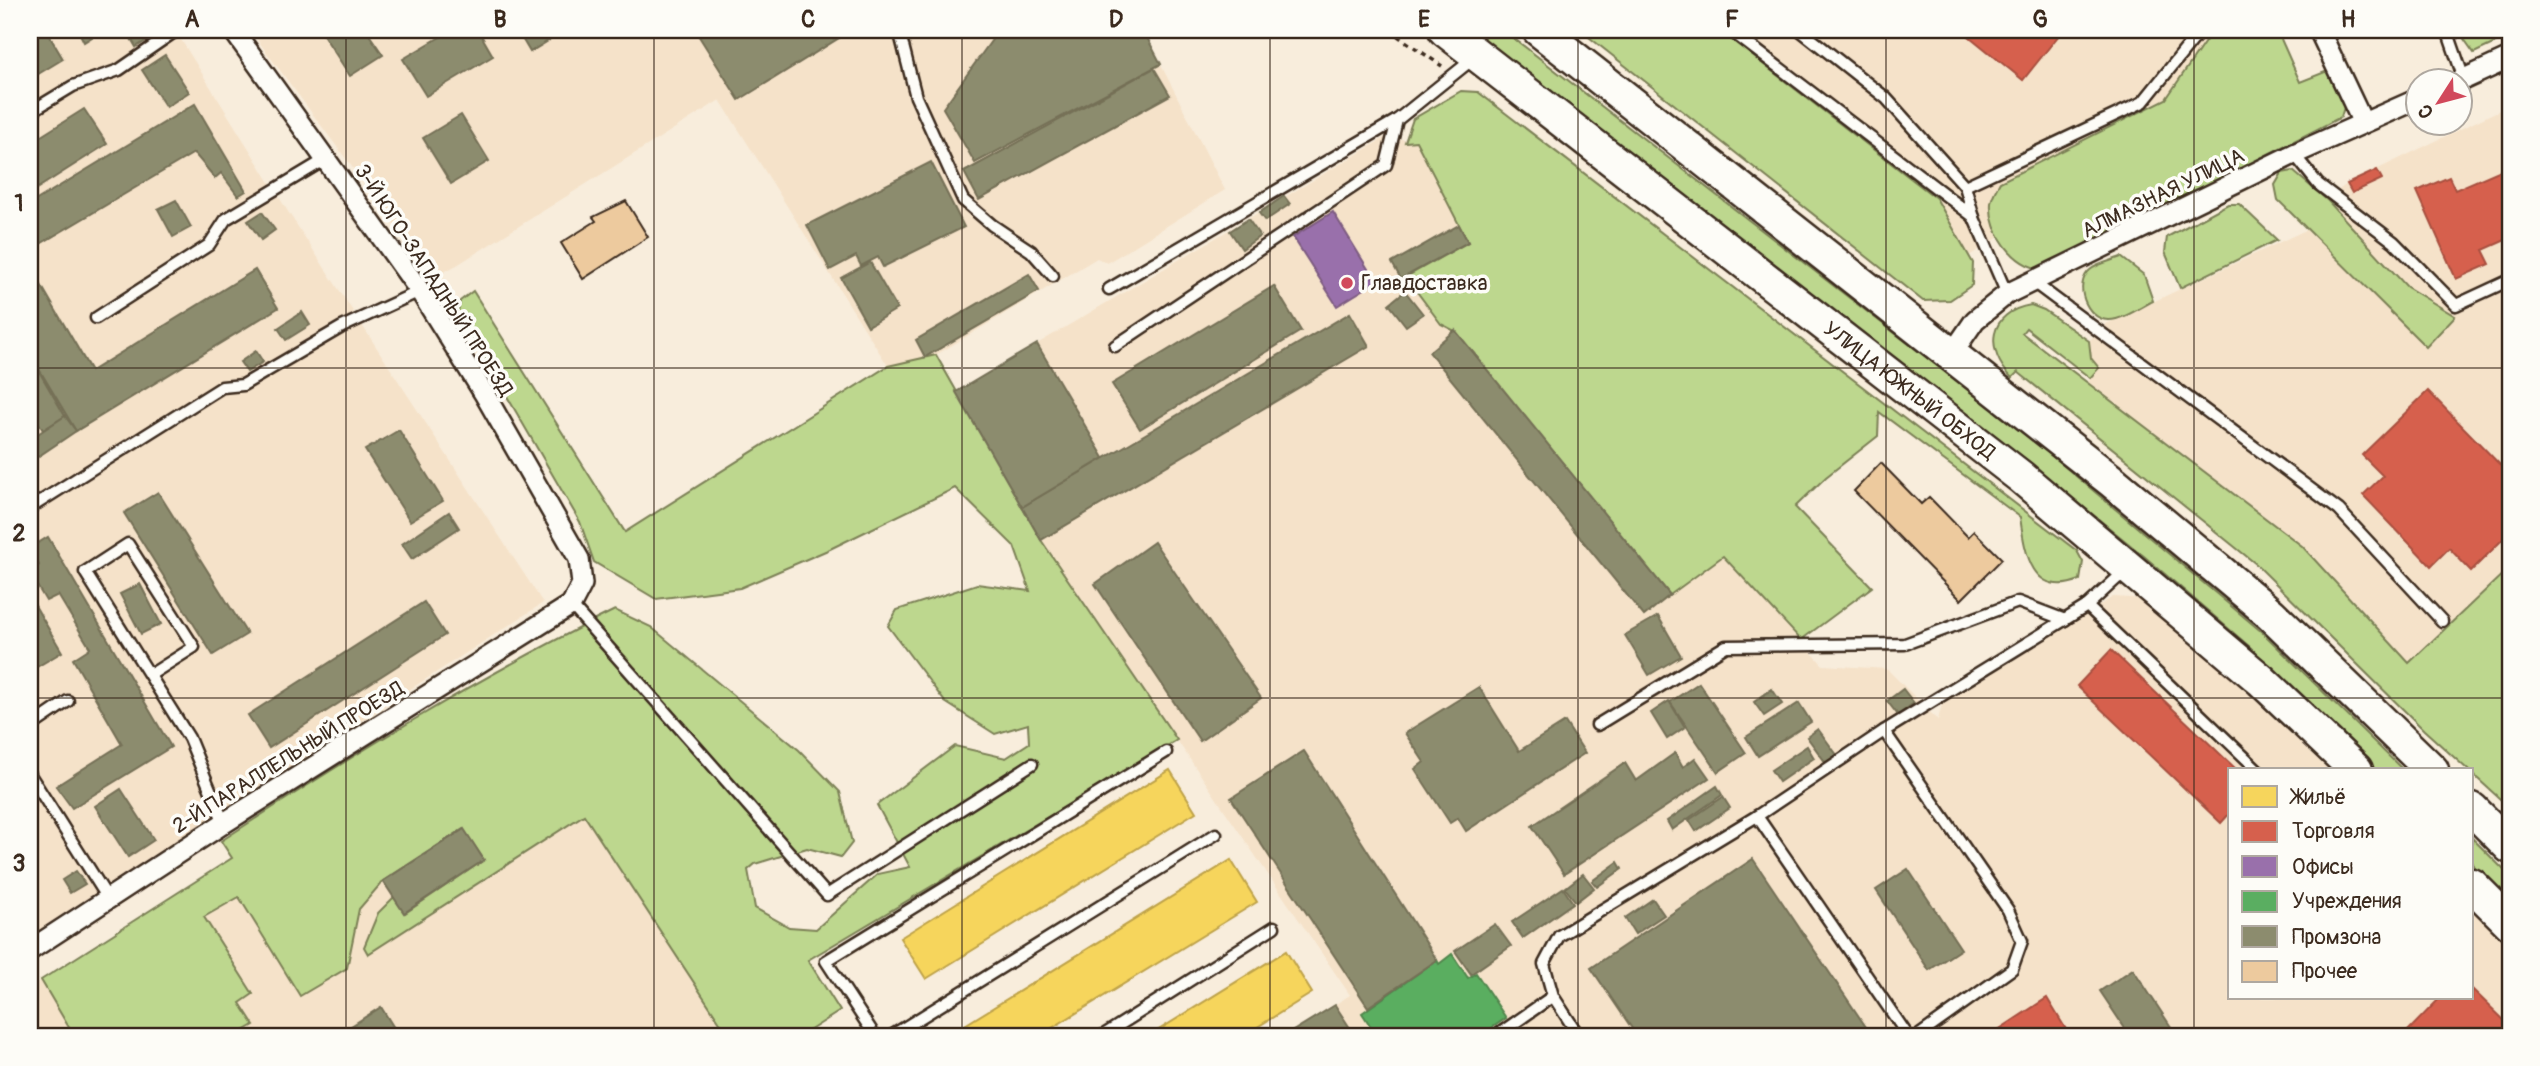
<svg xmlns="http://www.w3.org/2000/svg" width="2540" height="1066" font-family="Pangolin,sans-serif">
<rect width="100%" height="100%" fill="#f8eddc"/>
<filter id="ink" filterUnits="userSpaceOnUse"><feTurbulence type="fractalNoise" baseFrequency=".0143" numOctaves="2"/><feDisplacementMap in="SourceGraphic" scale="14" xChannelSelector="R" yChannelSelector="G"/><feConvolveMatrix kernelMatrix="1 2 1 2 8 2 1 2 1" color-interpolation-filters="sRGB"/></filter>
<g filter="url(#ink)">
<!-- built -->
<g fill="#f5e2c9">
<path d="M30 30H175L287 210 543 603 30 936Z"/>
<path d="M250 30H1143L1225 190 1107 263 1097 258 936 355 888 366 720 100 457 265 434 277Z"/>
<path d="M1683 30H2267L2004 234 1961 261Z"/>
<path d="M2510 105V567L2409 664 2302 546 2087 383 2098 368 2091 358 2089 341 2106 324 2310 228 2337 191 2347 184Z"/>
<path d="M1386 137 1416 141 1468 242 1406 276 1441 324 1455 330 1670 595 1723 556 1823 665 1887 669 1938 720 1942 704 2113 597 2148 599 2329 770H2230V998H2472V907L2510 944V1036H1285L1350 995 1041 540 956 392Z"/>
<path d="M545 658 783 1036H30V987Z"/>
</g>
<!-- green -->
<g fill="#bdd78e" stroke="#7c8056" stroke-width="2">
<path d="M1472 30H1503L2033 440 2262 632 2403 770H2376L2250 647 2145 557 2021 456Z"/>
<path d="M1580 30H1719L1936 198 1973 263 1972 285 1950 300 1923 301Z"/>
<path d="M2213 30H2277L2300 82 2330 70 2345 104 2341 117 2042 269C2013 266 1989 231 1991 203 1992 195 1997 188 2000 182L2166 99Z"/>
<path d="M2463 30H2510V36L2474 53 2464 39Z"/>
<path d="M1461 91 1478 92 2077 551 2083 562 2080 580C2031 599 2025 552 2020 517L1879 412 1878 436 1826 477 1795 507 1872 587 1801 640 1723 556 1670 595 1455 331 1441 324 1406 277 1468 242 1416 141 1405 142 1413 119Z"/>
<path d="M2293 171 2328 201 2407 287 2455 316 2426 347 2278 200 2275 185 2282 173Z"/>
<path d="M2228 204H2239L2277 240 2180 288 2165 252 2167 237Z"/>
<path d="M2121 257 2144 275 2153 301C2141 307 2121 321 2108 320 2086 319 2073 284 2090 270 2098 263 2112 261 2121 257Z"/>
<path d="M473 291 625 532 888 366 936 355 1041 540 1177 740 808 960 840 1011 801 1036H729L584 815 368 954 364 947 378 913 394 897 405 913 484 860 463 829 383 881 359 909 347 968 300 996 239 897 204 917 253 994 240 1003 254 1025 235 1036H74L41 980 232 858 221 841C348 758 478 677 615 610L651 627 799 750 840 792 852 843 841 857 807 848 755 864 748 870 755 908 789 927 816 929 878 874 910 867 877 805 955 746 1006 758 1029 743 1028 724 995 734 945 702 888 626 897 610 977 584 1030 591 1014 546 955 488 830 549 740 588 656 599 594 562 580 522 458 312 460 301Z"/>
<path d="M2031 305 2044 310 2089 341 2091 358 2099 368 2090 378 2026 328 2022 333 2302 546 2409 663 2510 567V808L2424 730 2256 564 2018 372 2012 378C1984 350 1988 312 2031 305Z"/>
<path d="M2472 838 2510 876V901L2472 864Z"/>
</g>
<!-- homes -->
<g fill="#f6d55c" stroke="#bea249" stroke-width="2">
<path d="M1170 770 1196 812 926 979 900 938Z"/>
<path d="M1231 860 1257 902 1039 1036H965L960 1028Z"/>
<path d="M1286 951 1312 993 1243 1036H1149Z"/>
</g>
<!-- shops -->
<g fill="#d6604d" stroke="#a8503f" stroke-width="2">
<path d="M1968 30H2063L2023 80 1965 33Z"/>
<path d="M2510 166V238L2483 250 2490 264 2456 279 2417 191 2449 177 2455 190Z"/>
<path d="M2377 170 2382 179 2352 193 2347 184Z"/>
<path d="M2428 391 2510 475V532L2471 571 2449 548 2431 566 2363 495 2383 476 2362 455Z"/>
<path d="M2111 650 2237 770H2230V813L2221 823 2077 686Z"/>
<path d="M2472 989 2510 1026V1036H2403L2440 998H2472Z"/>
<path d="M2047 998 2070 1036H1989Z"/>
</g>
<!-- offices -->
<path fill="#9970ab" stroke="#7d5b81" stroke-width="2" d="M1333 212 1376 282 1337 306 1293 237Z"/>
<!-- public -->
<path fill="#5aae61" stroke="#51864d" stroke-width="2" d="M1452 954 1468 978 1476 973 1506 1018 1480 1036 1475 1034 1377 1036 1362 1013 1437 960 1439 964Z"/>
<!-- industry -->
<g fill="#8c8c6e" stroke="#746f56" stroke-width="2">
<path d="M34 30H46L63 59 30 79V32Z"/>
<path d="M78 30H103L84 42Z"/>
<path d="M126 30H150L154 36 136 47Z"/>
<path d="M320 30H366L383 55 350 76Z"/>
<path d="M452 30H478L493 56 426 96 403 59Z"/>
<path d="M517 30H566L530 52Z"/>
<path d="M695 30H852L739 100Z"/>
<path d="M999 30H1143L1161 64 975 163 943 108Z"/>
<path d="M165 55 189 92 166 107 142 70Z"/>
<path d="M1154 68 1170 95 979 200 964 172Z"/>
<path d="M195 104 246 191 238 196 221 173 215 178 194 153 30 250V204Z"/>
<path d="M84 109 107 144 30 193V143Z"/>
<path d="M461 115 489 161 451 184 423 138Z"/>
<path d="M931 162 964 227 883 267 878 257 861 266 856 256 830 270 807 225Z"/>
<path d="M1284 196 1290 204 1265 221 1259 213Z"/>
<path d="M176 200 191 227 173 237 158 209Z"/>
<path d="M262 212 275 230 261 240 248 221Z"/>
<path d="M1248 219 1260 236 1242 249 1230 231Z"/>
<path d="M1459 225 1468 242 1401 279 1392 263Z"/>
<path d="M870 262 897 309 868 326 841 278Z"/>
<path d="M30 266 91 371 255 270 278 308 76 431 30 354Z"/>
<path d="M1029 274 1039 291 925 357 916 340Z"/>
<path d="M1274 286 1301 331 1140 429 1112 384Z"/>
<path d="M1405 291 1423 314 1406 326 1389 304Z"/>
<path d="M302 312 310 325 286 340 278 328Z"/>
<path d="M1350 313 1369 346 1041 540 1022 507Z"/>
<path d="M1455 330 1670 595 1644 616 1429 352Z"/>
<path d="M1037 344 1104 458 1022 507 956 392Z"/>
<path d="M256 351 263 362 247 372 240 362Z"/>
<path d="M30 356 65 416 43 430 30 409Z"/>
<path d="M65 416 76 431 33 460 30 439Z"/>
<path d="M399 430 443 501 410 521 365 450Z"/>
<path d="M158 492 247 634 213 655 124 513Z"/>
<path d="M449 512 459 528 412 559 402 544Z"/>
<path d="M48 537 171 747 72 808 56 786 122 744 73 659 90 648 58 595 46 601 30 574 39 565 30 548Z"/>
<path d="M1154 542 1261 698 1200 741 1095 584Z"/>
<path d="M140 584 161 624 141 634 120 594Z"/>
<path d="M30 597 62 652 30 671Z"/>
<path d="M424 602 445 635 269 748 248 715Z"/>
<path d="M1658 616 1681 656 1649 675 1625 635Z"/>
<path d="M1699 683 1746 753 1718 772 1670 702Z"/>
<path d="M1479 687 1519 751 1565 722 1585 753 1466 831 1458 818 1450 823 1415 769 1424 762 1405 733Z"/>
<path d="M1772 689 1782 704 1764 716 1754 702Z"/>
<path d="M1903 689 1914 703 1898 715 1887 701Z"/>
<path d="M1669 701 1685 727 1667 739 1651 713Z"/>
<path d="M1799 703 1811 722 1758 756 1746 737Z"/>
<path d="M1818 729 1837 755 1826 763 1807 737Z"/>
<path d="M1807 746 1814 758 1779 782 1771 770Z"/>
<path d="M1304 751 1437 960 1368 1007 1231 798Z"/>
<path d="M1675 753 1683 767 1695 758 1709 778 1564 874 1532 826 1625 763 1636 781Z"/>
<path d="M1717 786 1722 795 1672 830 1667 821Z"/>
<path d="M121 789 154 840 128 857 95 806Z"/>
<path d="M1723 797 1730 808 1696 831 1689 820Z"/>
<path d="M464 829 484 860 404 913 383 881Z"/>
<path d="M1753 859 1870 1033 1865 1036H1637L1591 968Z"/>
<path d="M1618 862 1622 869 1597 887 1592 881Z"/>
<path d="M1908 869 1961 949 1929 970 1876 890Z"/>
<path d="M76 871 85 884 70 893 62 880Z"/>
<path d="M1583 874 1594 888 1576 902 1565 888Z"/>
<path d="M1563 888 1573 903 1523 938 1512 922Z"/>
<path d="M1653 899 1664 915 1635 934 1625 918Z"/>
<path d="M1495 924 1511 946 1471 974 1455 951Z"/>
<path d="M2133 969 2177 1036H2130L2100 991Z"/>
<path d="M1335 1005 1350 1028 1336 1036H1285Z"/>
<path d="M381 1007 399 1036H354L348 1028Z"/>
</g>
<!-- building -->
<g fill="#edca9e" stroke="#3b2a1e" stroke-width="2">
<path d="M626 201 648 237 583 279 561 243 596 221 593 217Z"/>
<path d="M1881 463 1921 504 1929 497 1968 537 1974 531 2002 559 1961 600 1854 491Z"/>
</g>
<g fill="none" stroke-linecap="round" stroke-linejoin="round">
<!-- service casing -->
<g stroke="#3b2a1e" stroke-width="15">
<g id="service">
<path d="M899 30 916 97 963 200 992 225 1031 251 1053 276"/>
<path d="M1730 30 1974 217"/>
<path d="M1800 30 1886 98 1965 186 1974 218 2007 294"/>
<path d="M2447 30 2464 79"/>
<path d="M30 112 73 86 119 70 177 30"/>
<path d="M2294 154 2318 184 2394 242 2456 305 2510 280"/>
<path d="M1965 186 2143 102 2201 30"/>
<path d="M2033 282 2339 510 2442 621"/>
<path d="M1109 289 1397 120"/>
<path d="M96 318 209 245 226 219 326 159"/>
<path d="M1115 346 1386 165 1397 120 1474 58"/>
<path d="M30 508 222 387 243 385 342 327 420 291"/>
<path d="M571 605 827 895 1032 764"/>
<path d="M2087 606 2258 770"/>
<path d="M150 675 194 647 128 544 85 572 189 738 224 823"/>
<path d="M1597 725 1726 646 1905 644 2018 602 2065 620"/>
<path d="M30 727 68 701"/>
<path d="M1884 731 2008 910 2022 941 2012 969 1918 1036"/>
<path d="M30 775 109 900"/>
<path d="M1757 816 1908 1036"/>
<path d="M875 1036 826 961 1166 752"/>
<path d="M891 1036 1216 834"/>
<path d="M1102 1036 1274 927"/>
<path d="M1496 1036 1553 996"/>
<path d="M1579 1036 1553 996 1544 964 1559 936 1757 816 1884 731 2087 606 2125 571"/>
</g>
</g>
<!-- minor casing -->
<g stroke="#3b2a1e" stroke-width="24">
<g id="minor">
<path d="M2319 30 2363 123"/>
<path d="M2460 81 2510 58"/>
<path d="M1951 355 1975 320 2007 294 2294 154 2418 99"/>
<path d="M30 950 224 823 571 605 582 584 579 559 485 395 420 291 233 30"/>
</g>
</g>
<!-- primary casing -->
<g stroke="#3b2a1e" stroke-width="37">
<g id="primary">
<path id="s1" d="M1445 30 2021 477 2261 680 2356 770"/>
<path d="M1539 30 2113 482 2271 614 2432 770"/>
<path d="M2472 809 2510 847"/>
<path d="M2472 885 2510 923"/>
</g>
</g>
<!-- path -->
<g stroke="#3b2a1e" stroke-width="3.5" stroke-dasharray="5 5" stroke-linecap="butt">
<path d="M1389 30 1442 66"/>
<path d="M2503 949 2510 955"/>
</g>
<!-- service -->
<use href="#service" stroke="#fdfcf7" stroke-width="10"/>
<!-- minor -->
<use href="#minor" stroke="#fdfcf7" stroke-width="19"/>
<!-- primary -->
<use href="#primary" stroke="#fdfcf7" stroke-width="32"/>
</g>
</g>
<!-- grid -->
<path fill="none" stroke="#3b2a1e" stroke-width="2" stroke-opacity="0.55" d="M346 30V1036M654 30V1036M962 30V1036M1270 30V1036M1578 30V1036M1886 30V1036M2194 30V1036M30 368H2510M30 698H2510"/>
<!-- markers -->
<circle fill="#d1495b" stroke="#fdfcf7" stroke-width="2.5" cx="1347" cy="283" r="7"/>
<g text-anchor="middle" stroke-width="7" stroke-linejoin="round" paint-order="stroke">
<!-- street labels -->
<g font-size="21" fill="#3b2a1e" stroke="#fdfcf7">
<text transform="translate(2163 193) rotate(-26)" y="7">АЛМАЗНАЯ УЛИЦА</text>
<text transform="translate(434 280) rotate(57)" y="7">3-Й ЮГО-ЗАПАДНЫЙ ПРОЕЗД</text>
<text dy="7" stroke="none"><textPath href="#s1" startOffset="588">УЛИЦА ЮЖНЫЙ ОБХОД</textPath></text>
<text transform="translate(288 757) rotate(-32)" y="7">2-Й ПАРАЛЛЕЛЬНЫЙ ПРОЕЗД</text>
</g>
<!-- poi labels -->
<g font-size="21" fill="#3b2a1e" stroke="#fdfcf7" text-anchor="start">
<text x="1361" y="290">Главдоставка</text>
</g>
</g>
<!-- margin -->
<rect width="2540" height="1066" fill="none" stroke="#fdfcf7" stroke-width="77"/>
<!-- legend -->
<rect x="2228" y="768" width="245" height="231" fill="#fdfcf7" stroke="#afa8a0" stroke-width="2"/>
<rect x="2242" y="786" width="35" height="21" fill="#f6d55c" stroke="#afa8a0" stroke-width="2"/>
<text x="2292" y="804" font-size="21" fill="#3b2a1e">Жильё</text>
<rect x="2242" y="821" width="35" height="21" fill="#d6604d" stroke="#afa8a0" stroke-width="2"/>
<text x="2292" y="838" font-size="21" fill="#3b2a1e">Торговля</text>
<rect x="2242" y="856" width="35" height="21" fill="#9970ab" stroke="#afa8a0" stroke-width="2"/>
<text x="2292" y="874" font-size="21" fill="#3b2a1e">Офисы</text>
<rect x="2242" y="891" width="35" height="21" fill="#5aae61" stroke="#afa8a0" stroke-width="2"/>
<text x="2292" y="908" font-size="21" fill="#3b2a1e">Учреждения</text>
<rect x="2242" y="926" width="35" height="21" fill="#8c8c6e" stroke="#afa8a0" stroke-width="2"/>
<text x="2292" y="944" font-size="21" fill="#3b2a1e">Промзона</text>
<rect x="2242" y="961" width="35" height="21" fill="#edca9e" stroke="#afa8a0" stroke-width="2"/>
<text x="2292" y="978" font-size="21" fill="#3b2a1e">Прочее</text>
<!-- north arrow -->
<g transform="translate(2439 102) rotate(234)"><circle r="33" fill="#fdfcf7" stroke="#afa8a0" stroke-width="2"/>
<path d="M0-5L12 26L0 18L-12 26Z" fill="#d1495b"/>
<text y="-10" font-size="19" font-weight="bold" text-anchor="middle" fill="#3b2a1e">С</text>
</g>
<rect x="38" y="38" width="2464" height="990" fill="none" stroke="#3b2a1e" stroke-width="2.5"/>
<g font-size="23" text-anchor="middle" font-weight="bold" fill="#3b2a1e">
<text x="192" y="27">A</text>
<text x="500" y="27">B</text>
<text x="808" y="27">C</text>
<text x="1116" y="27">D</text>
<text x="1424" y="27">E</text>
<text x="1732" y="27">F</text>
<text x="2040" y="27">G</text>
<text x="2348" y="27">H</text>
<text x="19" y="211">1</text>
<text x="19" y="541">2</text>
<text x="19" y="871">3</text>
</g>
</svg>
